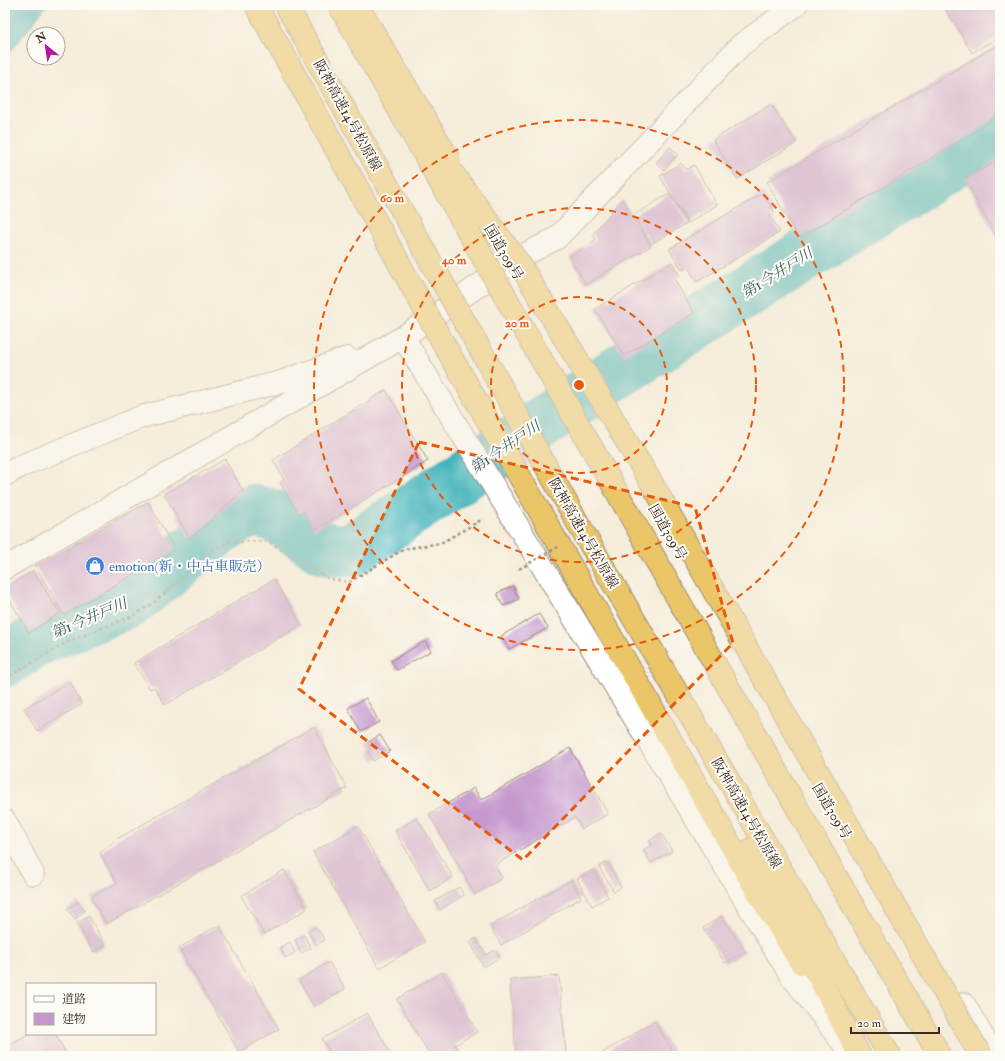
<svg xmlns="http://www.w3.org/2000/svg" width="1005" height="1061" font-family="'IM FELL Double Pica','Noto Serif JP',serif">
<rect width="100%" height="100%" fill="#fdfcf7"/>
<filter id="ink" filterUnits="userSpaceOnUse"><feTurbulence type="fractalNoise" baseFrequency=".025" numOctaves="2"/><feDisplacementMap in="SourceGraphic" scale="8" xChannelSelector="R" yChannelSelector="G"/><feConvolveMatrix kernelMatrix="1 2 1 2 8 2 1 2 1" color-interpolation-filters="sRGB"/></filter>
<filter id="wash" filterUnits="userSpaceOnUse"><feTurbulence type="fractalNoise" baseFrequency=".012" numOctaves="4" result="noise"/><feDisplacementMap in="SourceGraphic" scale="16" xChannelSelector="R" yChannelSelector="G"/><feGaussianBlur stdDeviation="0.9" result="paint"/><feColorMatrix in="noise" values="0 0 0 0 0 0 0 0 0 0 0 0 0 0 0 0 0 1.4 0 .05"/><feComposite in="paint" operator="in"/></filter>
<g filter="url(#wash)">
<rect width="100%" height="100%" fill="#f6edda"/>
<!-- water -->
<path fill="#43b3bb" stroke="#3f6e6c" d="M5 5H47L5 59Z"/>
<g fill="none" stroke-linecap="round" stroke-linejoin="round">
<!-- river -->
<path stroke="#43b3bb" stroke-width="53" d="M5 661 37 640 129 602 227 523 253 510 275 516 325 549 351 550 612 376 1000 133"/>
</g>
<g id="blocks">
<!-- building -->
<g fill="#c597cd">
<path d="M943 5H1000V36L972 53Z"/>
<path d="M1000 43V113L975 132 799 238 767 182Z"/>
<path d="M771 104 796 143 737 179 713 140Z"/>
<path d="M670 147 678 154 664 170 656 163Z"/>
<path d="M1000 159V244L965 179Z"/>
<path d="M681 163 686 170 694 165 717 205 688 223 660 176Z"/>
<path d="M763 193 775 213 770 216 780 232 697 282 688 267 682 270 669 249Z"/>
<path d="M669 194 687 223 651 244 634 215Z"/>
<path d="M622 199 651 246 586 284 569 257 596 240 593 234Z"/>
<path d="M672 262 680 276 674 279 694 313 624 356 595 309Z"/>
<path d="M386 390 428 461 315 530 304 512 299 514 280 483 284 479 273 460Z"/>
<path d="M225 459 243 491 190 539 164 494Z"/>
<path d="M148 502 175 550 64 615 35 566Z"/>
<path d="M33 571 60 613 29 633 5 591V588Z"/>
<path d="M274 579 301 625 165 705 154 687 150 689 134 663Z"/>
<path d="M513 586 519 599 503 606 497 593Z"/>
<path d="M539 614 548 628 509 649 501 636Z"/>
<path d="M425 641 431 651 397 670 391 661Z"/>
<path d="M70 682 82 704 37 731 24 708Z"/>
<path d="M366 698 379 722 361 732 348 708Z"/>
<path d="M314 727 347 788 106 924 91 897 117 883 100 853 117 839Z"/>
<path d="M380 735 390 751 373 761 368 752 371 750 367 743Z"/>
<path d="M570 748 608 814 582 829 575 817 495 865 502 878 475 894 429 814 474 788 481 800Z"/>
<path d="M417 818 453 877 430 891 395 831Z"/>
<path d="M358 826 425 942 379 968 313 852Z"/>
<path d="M661 833 672 851 651 863 643 850 652 845 649 841Z"/>
<path d="M607 862 621 887 614 892 599 867Z"/>
<path d="M284 870 307 909 264 934 241 896Z"/>
<path d="M593 870 608 897 592 906 577 879Z"/>
<path d="M571 880 581 898 501 945 490 926Z"/>
<path d="M459 887 464 895 440 910 435 901Z"/>
<path d="M78 902 85 911 75 919 67 909Z"/>
<path d="M89 916 105 945 93 952 77 923Z"/>
<path d="M722 916 745 952 725 963 703 928Z"/>
<path d="M219 925 279 1029 239 1052 179 948Z"/>
<path d="M316 927 325 940 316 945 308 931Z"/>
<path d="M304 935 311 948 301 953 295 940Z"/>
<path d="M476 938 486 955 495 950 500 957 484 967 470 942Z"/>
<path d="M290 942 295 953 285 958 280 947Z"/>
<path d="M329 962 345 989 314 1007 299 980Z"/>
<path d="M442 972 477 1032 455 1045 462 1056H430L397 999Z"/>
<path d="M559 976 566 1053 516 1056 510 980Z"/>
<path d="M367 1013 392 1056H332L322 1039Z"/>
<path d="M654 1021 676 1056H598Z"/>
<path d="M28 1034H55L68 1056H5V1047Z"/>
</g>
</g>
</g>
<g filter="url(#ink)">
<use href="#blocks" fill-opacity="0" stroke="#988c7c" stroke-width="1"/>
<g fill="none" stroke-linecap="round" stroke-linejoin="round">
<!-- minor casing -->
<g stroke="#988c7c" stroke-width="24">
<g id="minor">
<path d="M403 337 790 974 853 1056"/>
<path d="M5 475 21 466 141 417 281 382 347 358"/>
<path d="M5 568 403 337 522 256 557 238 741 45 796 5"/>
<path d="M5 821 33 874"/>
<path d="M964 1004 994 1056"/>
</g>
</g>
<!-- trunk casing -->
<g stroke="#988c7c" stroke-width="24">
<path id="trunk" d="M441 339 753 884 801 963"/>
</g>
<!-- motorway casing -->
<g stroke="#988c7c" stroke-width="24">
<g id="motorway">
<path d="M587 539 890 1056"/>
<path d="M752 849 860 1056"/>
</g>
</g>
<!-- path -->
<path stroke="#988c7c" stroke-width="2.5" stroke-dasharray="3 3" stroke-linecap="butt" d="M5 679 67 642 133 616 156 601 215 549 228 542 268 541 329 579 349 582 404 549 441 543 483 519"/>
<!-- minor -->
<use href="#minor" stroke="#fff" stroke-width="22"/>
<!-- trunk -->
<use href="#trunk" stroke="#ebc669" stroke-width="22"/>
<!-- motorway -->
<use href="#motorway" stroke="#ebc669" stroke-width="22"/>
<!-- trunk-bridge casing -->
<g stroke="#988c7c" stroke-width="24" stroke-linecap="butt">
<g id="trunk-bridge">
<path d="M256 5 441 339"/>
<path d="M357 5 450 161"/>
</g>
</g>
<!-- motorway-bridge casing -->
<g stroke="#988c7c" stroke-width="24" stroke-linecap="butt">
<g id="motorway-bridge">
<path d="M286 5 587 539"/>
<path d="M339 5 848 897 940 1056"/>
<path d="M432 145 521 266 654 487 981 1056"/>
</g>
</g>
<!-- path-bridge -->
<path stroke="#988c7c" stroke-width="2.5" stroke-dasharray="3 3" stroke-linecap="butt" d="M519 569 560 546"/>
<!-- trunk-bridge -->
<use href="#trunk-bridge" stroke="#ebc669" stroke-width="22"/>
<!-- motorway-bridge -->
<use href="#motorway-bridge" stroke="#ebc669" stroke-width="22"/>
</g>
</g>
<!-- marked area -->
<path d="M0 0H1005V1061H0ZM419 442 695 507 733 643 523 860 299 689Z" fill="#f6edda" fill-opacity=".55" fill-rule="evenodd"/>
<path fill="none" stroke="#e8590c" stroke-width="3" stroke-dasharray="8 5" stroke-linejoin="round" d="M419 442 695 507 733 643 523 860 299 689Z"/>
<!-- distance rings -->
<g fill="none" stroke="#e8590c" stroke-width="2" stroke-dasharray="7 5">
<circle cx="579" cy="385" r="88"/>
<circle cx="579" cy="385" r="177"/>
<circle cx="579" cy="385" r="265"/>
</g>
<!-- icons -->
<defs>
<g id="shop-disc" transform="scale(1)"><circle r="9.5" fill="#3f7fe0" stroke="#fdfcf7"/><path d="M-5-2.5h2.3a2.7 3.5 0 0 1 5.4 0H5L5.5 6h-11ZM-1.5-2.5h3a1.5 2.3 0 0 0-3 0Z" fill="#fff"/></g>
</defs>
<g fill-rule="evenodd">
<use href="#shop-disc" x="95" y="566"/>
</g>
<g text-anchor="middle" stroke-width="4" stroke-linejoin="round" paint-order="stroke">
<!-- street labels -->
<g font-size="14" fill="#3b2a1e" stroke="#fdfcf7">
<text transform="translate(348 115) rotate(61)" y="5">阪神高速14号松原線</text>
<text transform="translate(504 252) rotate(59)" y="5">国道309号</text>
<text transform="translate(668 532) rotate(60)" y="5">国道309号</text>
<text transform="translate(584 533) rotate(60)" y="5">阪神高速14号松原線</text>
<text transform="translate(832 811) rotate(59)" y="5">国道309号</text>
<text transform="translate(747 813) rotate(60)" y="5">阪神高速14号松原線</text>
</g>
<!-- shop labels -->
<g font-size="14" fill="#366cbe" stroke="#fdfcf7" text-anchor="start">
<text x="109" y="571">emotion(新・中古車販売）</text>
</g>
<!-- water labels -->
<g font-size="15" font-style="italic" fill="#3e615d" stroke="#fdfcf7">
<text transform="translate(777 273) rotate(-32)" y="5">第1今井戸川</text>
<text transform="translate(505 447) rotate(-34)" y="5">第1今井戸川</text>
<text transform="translate(89 618) rotate(-23)" y="5">第1今井戸川</text>
</g>
</g>
<circle cx="579" cy="385" r="6" fill="#e8590c" stroke="#fdfcf7" stroke-width="2"/>
<g font-size="12" text-anchor="middle" font-weight="bold" fill="#e8590c" stroke="#fdfcf7" stroke-width="4" stroke-linejoin="round" paint-order="stroke">
<text x="392" y="202">60 m</text>
<text x="454" y="264">40 m</text>
<text x="517" y="327">20 m</text>
</g>
<!-- margin -->
<rect width="1005" height="1061" fill="none" stroke="#fdfcf7" stroke-width="20"/>
<!-- legend -->
<rect x="26" y="983" width="130" height="52" fill="#fdfcf7" stroke="#afa8a0"/>
<rect x="34" y="996" width="20" height="6" fill="#ffffff" stroke="#afa8a0"/>
<text x="62" y="1003" font-size="12" fill="#3b2a1e">道路</text>
<rect x="34" y="1013" width="20" height="12" fill="#c597cd" stroke="#afa8a0"/>
<text x="62" y="1023" font-size="12" fill="#3b2a1e">建物</text>
<!-- north arrow -->
<g transform="translate(46 46) rotate(330)"><circle r="19" fill="#fdfcf7" stroke="#afa8a0"/>
<path d="M0-3L7 15L0 10L-7 15Z" fill="#b5179e"/>
<text y="-6" font-size="11" font-weight="bold" text-anchor="middle" fill="#3b2a1e">N</text>
</g>
<!-- scale -->
<path d="M851 1027v6h88v-6" fill="none" stroke="#3b2a1e" stroke-width="2"/>
<text x="857" y="1027" font-size="12" fill="#3b2a1e" stroke="#fdfcf7" stroke-width="3" paint-order="stroke">20 m</text>
</svg>
